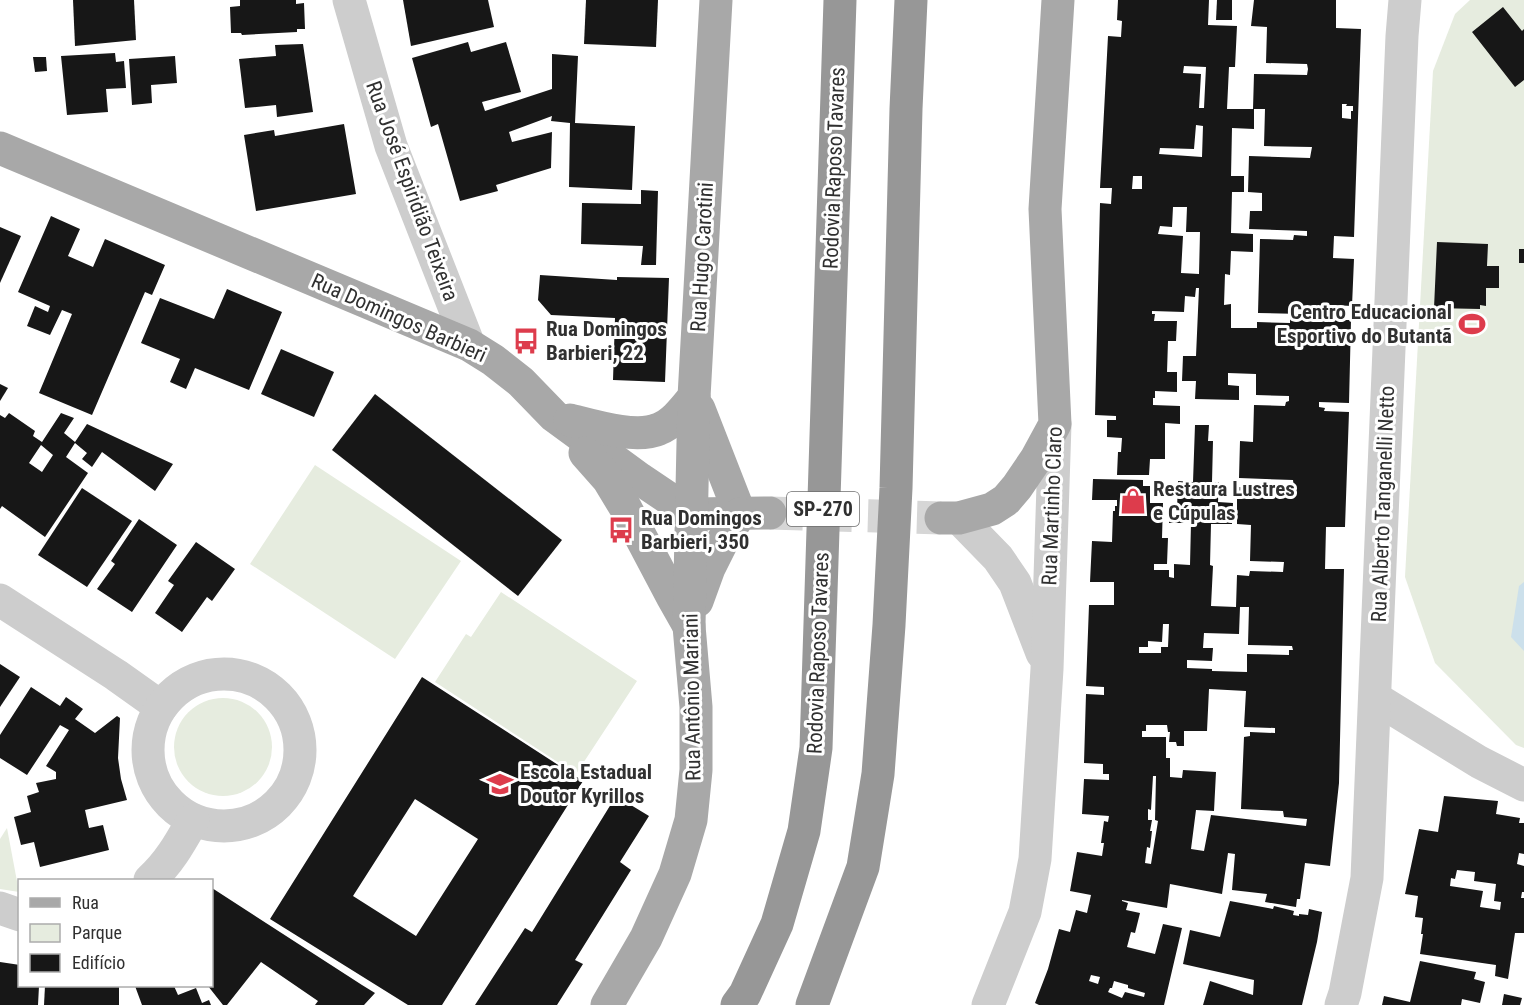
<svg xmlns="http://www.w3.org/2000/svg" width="1524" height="1005" font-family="'Roboto Condensed',sans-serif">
<rect width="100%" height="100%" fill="#fff"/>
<!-- green -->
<g fill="#e6ecdf">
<path d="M1470 0H1524V748L1516 745 1435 663 1405 577 1433 71 1455 14Z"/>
<path d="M315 465 461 561 395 659 250 564Z"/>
<path d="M501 592 637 681 576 774 435 682 466 634 471 637Z"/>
<circle cx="223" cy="747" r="49"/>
<path d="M7 828 19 892 0 889V839Z"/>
</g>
<!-- water -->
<path fill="#cce0eb" d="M1524 582V651L1511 637 1519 586Z"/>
<!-- building -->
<g fill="#171717" fill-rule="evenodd">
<path d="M73 0H134L136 40 75 46Z"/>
<path d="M240 0H296V4L304 3 305 29H297V32L242 35 241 33H231L230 7 240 6Z"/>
<path d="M403 0H488L494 27 411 46Z"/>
<path d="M586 0H658L656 47 584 44Z"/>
<path d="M1118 0H1209L1208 25 1237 26 1235 67H1229L1227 109H1254V129L1232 128 1231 176H1244V192H1232L1231 233 1253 234V252L1231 251 1230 275 1225 274 1224 305 1231 304V328H1257V322L1290 323V318L1303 319V314L1258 313 1260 239 1293 240 1294 235 1307 236V231L1249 229 1250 211H1262V193L1248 192 1249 156 1310 158 1312 147 1264 146 1265 109H1253L1254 74 1307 75 1308 69 1307 64 1266 63 1267 27 1251 26 1254 0H1336V28L1361 29 1354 237 1334 236 1333 258 1354 259 1352 306 1332 305V320H1351L1349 403 1319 402V407L1325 408 1324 411 1349 412 1345 527H1326L1325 569H1344L1339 783 1330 866 1305 863 1300 899H1297L1296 907 1265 902 1267 894 1232 890 1235 854 1228 853 1222 894 1170 884 1167 908 1122 900V901L1128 903 1126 910 1140 913 1135 933 1131 932 1127 947 1155 954 1163 924 1182 928 1164 1005H1039L1035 1003 1048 969 1059 929 1070 932 1076 910 1087 913 1091 895 1070 891 1077 852 1102 856 1104 843H1101L1104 821 1108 822 1109 816 1082 814 1084 779 1109 780V774H1103V764L1084 763 1086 694 1104 695V687L1086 686 1089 605H1114V582H1090L1092 541 1112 542 1113 511H1115V506H1117V500H1092L1093 479 1143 480V486H1150V503H1163L1162 538H1168L1167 564H1154V570H1169V577L1174 578V564L1190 565 1191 523H1169V509H1177L1178 481 1193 482 1195 425H1209L1208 441H1213L1212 482H1219L1218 502 1233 503 1232 524H1211L1210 565 1213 566 1211 606 1236 607 1237 575 1249 576 1250 571 1283 572 1284 562 1250 561 1251 525 1237 524V487L1294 489 1293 480 1239 478 1240 441 1253 442 1254 405 1285 406 1286 402 1289 401V396L1256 395V374L1228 373V385L1239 386V400L1195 399 1196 381H1182L1183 356H1196L1199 288H1196L1195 297 1185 296 1184 312 1152 311V314H1155L1154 321H1177L1176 341H1168L1167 372H1177V392L1155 391V398H1153V405L1180 406V424L1165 423V459H1150L1149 475H1117L1118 452H1121L1122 438 1107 437V420H1116V416L1095 415 1100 203 1111 204 1112 188H1100L1108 36 1121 37 1122 21 1117 20ZM1184 66 1206 67 1204 108H1199L1201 74 1183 73ZM1342 104H1347L1346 106H1353V111H1351V119L1342 118ZM1196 125 1203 126 1202 157 1159 154 1160 148 1194 149ZM1133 176H1142V189H1132ZM1173 207H1187L1186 232H1200L1199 274 1181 273 1183 236 1158 234 1160 226 1172 227ZM1240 607H1249L1248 645 1292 646 1293 650H1289V655L1247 654V672L1212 671V669L1187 668V660L1212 661 1213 648H1203L1204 633 1239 634ZM1163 624H1169L1168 647H1161V653H1139V647H1148V641L1162 642ZM1209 689 1246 691 1244 727 1275 728V733L1250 732V736L1244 737 1241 809 1283 811 1284 817 1307 819 1306 826 1211 815 1204 851 1191 849 1196 810 1214 811 1216 772 1183 770 1182 778 1170 777V758H1166V737H1142V731H1146V725H1167L1168 732H1170L1169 742H1176L1177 746H1184V731H1207ZM1153 776H1156L1155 820 1158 821 1151 864 1145 863 1147 847 1150 848 1152 831H1150L1152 820H1148V809L1151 810ZM1091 975 1100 977 1098 984 1089 981ZM1114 981 1128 985V988L1145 993 1144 997 1125 992 1122 998 1108 992 1110 988H1112Z"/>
<path d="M1217 0H1232V20H1216Z"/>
<path d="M1503 7 1522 31 1524 29V80L1515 87 1472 32Z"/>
<path d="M468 42 471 52 506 42 521 92 482 102 485 111 552 89V54L578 56 575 123 635 126 632 190 569 187 570 123 551 121 552 116 509 132 512 142 552 132 551 168 496 185 498 191 460 201 438 124 431 127 412 58Z"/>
<path d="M303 44 313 112 277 117 276 105 245 108 239 59 276 56 275 45Z"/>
<path d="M115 53 116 62 124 61 126 88 106 89 108 112 67 115 61 56Z"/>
<path d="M175 56 177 83 151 85 152 103 132 105 129 59Z"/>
<path d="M33 57H46L47 71 35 72Z"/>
<path d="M344 124 356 194 256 211 244 135 274 130 275 136Z"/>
<path d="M641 190 658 191 656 265H641L643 246 581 244 582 203 641 204Z"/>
<path d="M51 216 80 229 68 256 93 267 105 239 165 265 152 295 145 292 92 415 39 393 72 314 62 310 50 335 27 326 35 306 48 312 50 306 18 292Z"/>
<path d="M0 227 21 236 0 283Z"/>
<path d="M1437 242 1488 244 1487 266H1499V288H1486V306L1480 305V309L1434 308Z"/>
<rect x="1519" y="249" width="5" height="14"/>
<path d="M540 275 617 280V277L669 278 665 382 613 380 615 318 551 315 538 300Z"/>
<path d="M227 289 282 312 249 390 195 368 186 389 170 382 180 359 141 343 160 298 214 319Z"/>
<path d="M281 349 334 372 314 417 261 394Z"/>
<path d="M0 384 8 388 0 401Z"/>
<path d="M375 394 562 540 518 596 332 450Z"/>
<path d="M9 413 35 431 33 436 42 442 61 413 74 418 64 433 75 442 87 424 173 464 155 491 102 452 92 467 82 459 87 453 75 443 66 457 88 473 45 537 2 506 0 509V415L5 418ZM41 445 53 455 42 472 29 463Z"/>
<path d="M82 488 132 521 87 587 38 555Z"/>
<path d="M139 519 177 545 132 612 97 589 115 564 111 561Z"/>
<path d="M196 542 235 569 212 601 207 597 182 632 155 613 174 585 168 581Z"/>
<path d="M0 664 20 677 0 707Z"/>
<path d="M422 677 583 781 442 1005H408L270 919ZM415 799 478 839 416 936 353 896Z"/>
<path d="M31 687 60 706 66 697 83 709 75 719 95 733 117 716 120 718 118 758 121 779 127 800 85 810 89 828 103 825 109 850 40 867 34 842 21 845 14 817 31 812 27 796 39 792 36 783 56 779V772L46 766 69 730 60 725 27 775 0 758V735Z"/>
<path d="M616 796 649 816 620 862 631 870 575 960 583 964 557 1005H475L525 928 532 932Z"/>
<path d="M1444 796 1498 801 1496 814 1520 818 1519 823H1524V854L1519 853 1517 864 1524 866V892H1522L1521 898H1524V933H1515L1508 979 1495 976 1496 965 1420 954 1423 934H1421L1423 918 1415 917 1418 896 1405 894 1419 829 1438 832ZM1457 870 1475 872 1474 881 1496 884 1494 901 1501 902 1500 910 1480 907 1483 891 1450 886 1451 878 1455 879Z"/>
<path d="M212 888 362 985 375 993 364 1005H315L318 1001 261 962 227 1005H223L208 986H212Z"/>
<path d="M1230 901 1273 909 1274 906 1294 911 1293 915 1299 916V914L1308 915 1309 909 1322 912 1317 942 1302 1005H1203L1210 981 1253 995 1254 980 1183 964 1190 930 1220 937Z"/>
<path d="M1420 961 1476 972 1474 979 1485 982 1480 1003 1462 999 1461 1005H1382L1384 996 1410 1002Z"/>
<path d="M0 962 20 965V986H39L38 1005H0Z"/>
<path d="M45 986H119V1005H44Z"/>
<path d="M135 986H174L178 995 196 988 202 1003 209 1000 211 1005H142Z"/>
<path d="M1504 994 1522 998 1520 1005H1502Z"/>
</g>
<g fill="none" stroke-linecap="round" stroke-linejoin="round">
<!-- major-tunnel -->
<path stroke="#d6d6d6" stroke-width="33" stroke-dasharray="33 16" stroke-linecap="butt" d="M770 513 941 518"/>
<!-- minor -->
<g stroke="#cdcdcd" stroke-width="33">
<path d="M349 0 391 146 469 345"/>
<path d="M959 518 998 558 1015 583 1042 653"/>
<path d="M0 600 116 675 161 707"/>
<circle cx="224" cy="750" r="76"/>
<path d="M1375 698 1479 762 1524 785"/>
<path d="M150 880C169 863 180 843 193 820"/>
<path d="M0 908 20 915"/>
<path d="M988 1005 1025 912 1035 859 1047 669 1055 424"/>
<path d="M1341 1005 1345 993 1367 878 1402 36 1405 0"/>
</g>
<!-- major -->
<g stroke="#a8a8a8" stroke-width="33">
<path d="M0 148 469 345 493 360 521 382 554 416 640 479 692 514 770 513"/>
<path d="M699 409 740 514"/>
<path d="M570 420C594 426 636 439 659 429 674 423 684 409 694 397"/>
<path d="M585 453 608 479 625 507 672 596 689 626"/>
<path d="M941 518H959L992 509 1006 500 1017 487 1036 459 1055 424 1045 209 1058 0"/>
<path d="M697 601 709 568 722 542 740 514"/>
<path d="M607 1005 646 938 675 874 691 820 696 770V707L689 626 694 397 716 0"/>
</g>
<!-- highway -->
<g stroke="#979797" stroke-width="33">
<path d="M737 1005 745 994 777 924 804 831 816 748 840 0"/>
<path d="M812 1005 863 867 878 774 889 625 896 488 906 109 911 0"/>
</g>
</g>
<!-- icons -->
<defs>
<g id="stadium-bare" transform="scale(2.07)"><path d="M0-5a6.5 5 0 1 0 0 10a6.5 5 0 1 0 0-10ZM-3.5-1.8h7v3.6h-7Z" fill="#dd3c4c" stroke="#fff" stroke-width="2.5" paint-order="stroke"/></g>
<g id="bus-bare" transform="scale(2.07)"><path d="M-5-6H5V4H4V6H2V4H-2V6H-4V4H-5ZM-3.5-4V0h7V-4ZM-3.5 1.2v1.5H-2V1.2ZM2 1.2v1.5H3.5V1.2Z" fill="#dd3c4c" stroke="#fff" stroke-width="2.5" paint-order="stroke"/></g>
<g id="shop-bare" transform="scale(2.07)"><path d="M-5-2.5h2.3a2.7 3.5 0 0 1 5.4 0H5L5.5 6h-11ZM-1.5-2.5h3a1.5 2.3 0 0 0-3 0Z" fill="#dd3c4c" stroke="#fff" stroke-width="2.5" paint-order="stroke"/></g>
<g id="school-bare" transform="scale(2.07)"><path d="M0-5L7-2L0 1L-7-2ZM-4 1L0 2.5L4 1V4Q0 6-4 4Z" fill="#dd3c4c" stroke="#fff" stroke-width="2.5" paint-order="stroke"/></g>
</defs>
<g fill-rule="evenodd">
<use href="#stadium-bare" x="1472" y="324"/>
<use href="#bus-bare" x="526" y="341"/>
<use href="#shop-bare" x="1133" y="501"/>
<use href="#bus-bare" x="621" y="530"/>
<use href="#school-bare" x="500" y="784"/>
</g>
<g text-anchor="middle" stroke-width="6" stroke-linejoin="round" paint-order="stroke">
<!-- shield labels -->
<rect fill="#fff" stroke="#6e6e6e" stroke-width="1.5" x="787" y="492" width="72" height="34" rx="4.5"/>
<g font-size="20" font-weight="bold" fill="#303030">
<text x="823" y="516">SP-270</text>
</g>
<!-- street labels -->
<g font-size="21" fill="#303030" stroke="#fff">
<text transform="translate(834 168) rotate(-88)" y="7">Rodovia Raposo Tavares</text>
<text transform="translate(412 191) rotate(70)" y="7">Rua José Espiridião Teixeira</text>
<text transform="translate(702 257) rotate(-87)" y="7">Rua Hugo Carotini</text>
<text transform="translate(399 318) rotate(24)" y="7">Rua Domingos Barbieri</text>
<text transform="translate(1383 504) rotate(-88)" y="7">Rua Alberto Tanganelli Netto</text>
<text transform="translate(1052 506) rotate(-88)" y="7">Rua Martinho Claro</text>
<text transform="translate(818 653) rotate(-88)" y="7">Rodovia Raposo Tavares</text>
<text transform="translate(692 697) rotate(-91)" y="7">Rua Antônio Mariani</text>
</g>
<!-- poi labels -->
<g font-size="21" font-weight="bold" fill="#303030" stroke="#fff" text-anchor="start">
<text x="1452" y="319" text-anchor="end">Centro Educacional<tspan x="1452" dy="24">Esportivo do Butantã</tspan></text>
<text x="546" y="336">Rua Domingos<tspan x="546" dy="24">Barbieri, 22</tspan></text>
<text x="1153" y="496">Restaura Lustres<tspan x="1153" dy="24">e Cúpulas</tspan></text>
<text x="641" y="525">Rua Domingos<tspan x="641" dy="24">Barbieri, 350</tspan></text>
<text x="520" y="779">Escola Estadual<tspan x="520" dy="24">Doutor Kyrillos</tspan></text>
</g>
</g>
<!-- legend -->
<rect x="18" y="879" width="195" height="108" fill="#ffffff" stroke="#acacac" stroke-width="1.5"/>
<rect x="30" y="898" width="30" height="9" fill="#a8a8a8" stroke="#acacac" stroke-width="1.5"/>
<text x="72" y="909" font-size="18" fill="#303030">Rua</text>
<rect x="30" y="924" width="30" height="18" fill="#e6ecdf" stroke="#acacac" stroke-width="1.5"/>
<text x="72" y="939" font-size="18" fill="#303030">Parque</text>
<rect x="30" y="954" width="30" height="18" fill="#171717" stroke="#acacac" stroke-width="1.5"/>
<text x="72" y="969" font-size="18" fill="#303030">Edifício</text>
</svg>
